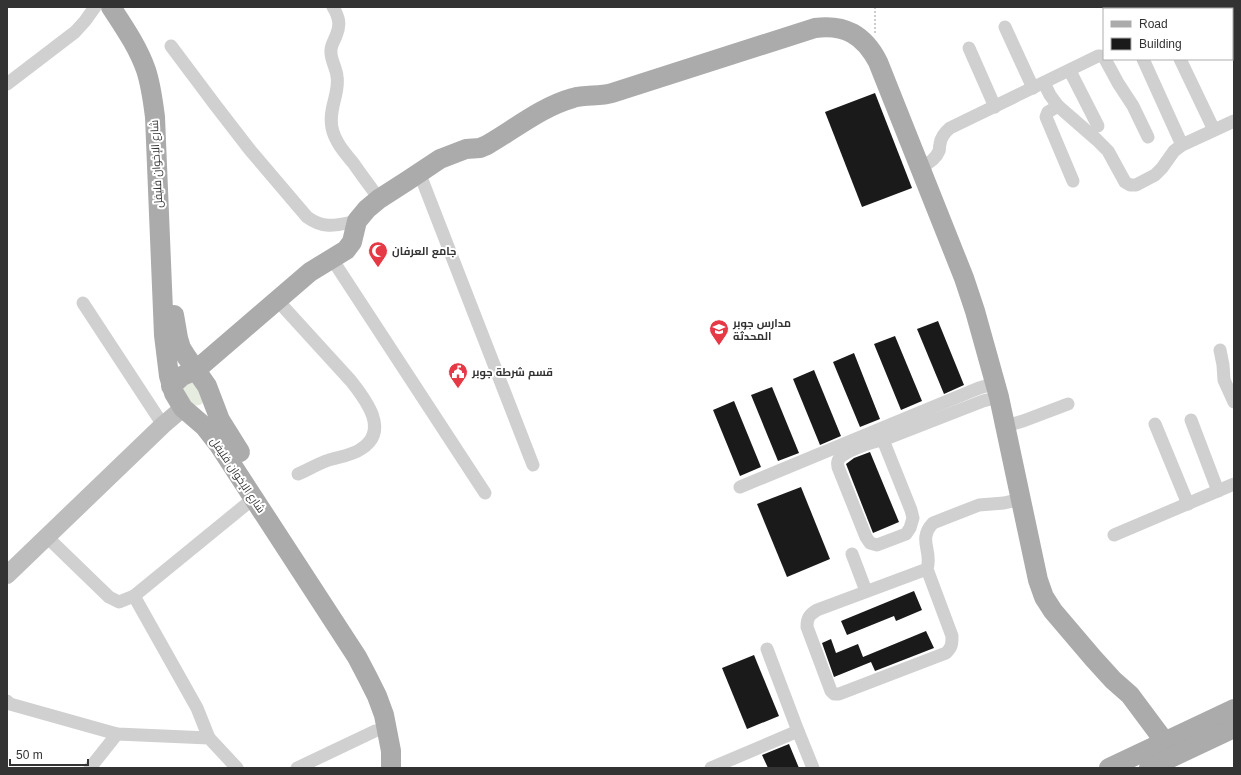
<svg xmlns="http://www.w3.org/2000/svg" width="1241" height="775" font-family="Helvetica,Cairo,sans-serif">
<rect width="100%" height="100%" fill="#fff"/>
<!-- green -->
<path fill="#e6ecdf" d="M194 380 204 402 200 405 192 406 182 390 183 386Z"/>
<!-- building -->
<g fill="#1a1a1a">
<path d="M875 93 912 188 862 207 825 112Z"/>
<path d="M938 321 964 385 944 394 917 329Z"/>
<path d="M895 336 922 401 901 410 874 344Z"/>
<path d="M854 353 880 419 860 427 833 362Z"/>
<path d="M814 370 841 436 820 445 793 379Z"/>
<path d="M772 387 799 453 778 461 751 395Z"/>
<path d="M734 401 761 467 740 476 713 410Z"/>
<path d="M870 452 899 522 873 533 846 464 854 458Z"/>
<path d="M801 487 830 559 787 577 757 504Z"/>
<path d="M914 591 922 610 896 621 894 616 847 635 841 621Z"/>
<path d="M926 631 934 648 875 671 871 662 834 677 822 643 831 639 836 653 858 644 863 657Z"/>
<path d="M754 655 779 716 747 729 722 668Z"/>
<path d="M789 744 799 768H768L762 755Z"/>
</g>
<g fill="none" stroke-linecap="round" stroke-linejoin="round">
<!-- path -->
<path stroke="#cdcdcd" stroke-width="2" stroke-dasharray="2 2" stroke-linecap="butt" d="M875 7V33"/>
<!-- street -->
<g stroke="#d0d0d0" stroke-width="13">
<path d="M333 7C339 17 341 25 336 36 334 41 331 45 331 50 330 59 336 67 337 76 340 94 328 108 332 128 335 142 345 153 354 164 362 176 371 187 379 199"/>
<path d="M1005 27 1033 88"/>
<path d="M1232 39 1234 43"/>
<path d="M171 46 216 106 250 150 307 217C325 230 337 225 357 221"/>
<path d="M969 48 995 107"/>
<path d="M1105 59 1118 83 1133 106 1148 137"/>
<path d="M1143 59 1182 145"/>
<path d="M1180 59 1214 130"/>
<path d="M1070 71 1098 126"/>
<path d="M1044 83 1050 95 1058 106 1097 140 1108 151 1125 182 1130 185H1136L1155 175 1162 168 1174 151 1182 145 1234 121"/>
<path d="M7 84 75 32 85 21 95 7"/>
<path d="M1058 106 1048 112 1046 117 1073 181"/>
<path d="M920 168C928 164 936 159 939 151 940 148 939 148 940 144 941 137 945 132 950 128L1098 56H1100L1104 57"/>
<path d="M419 172 533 465"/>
<path d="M332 259 485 493"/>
<path d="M278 301 351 381C366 400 390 431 361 449 351 456 337 457 326 461 316 465 307 470 298 474"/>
<path d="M83 303 163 425"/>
<path d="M1220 350 1223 365 1224 380 1234 402"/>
<path d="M1191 420 1218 491"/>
<path d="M1155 424 1188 504"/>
<path d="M1005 426 1023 421 1068 404"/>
<path d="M883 440 911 510 913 518 910 528 906 534 877 545 870 543 866 537 838 467C838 465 837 463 838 461 840 452 874 441 883 440L983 401 999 397"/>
<path d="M740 487 979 388 996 383"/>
<path d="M1114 535 1234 484"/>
<path d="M47 537 109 597 119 602 134 596 254 498"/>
<path d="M852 554 866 591"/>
<path d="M927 569 817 610C809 615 807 618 807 627L831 691 834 694H839L946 653C952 647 952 644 952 636L927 569C933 551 917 540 933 523L979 505 1004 503 1021 499"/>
<path d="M134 596 197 708 209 738"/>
<path d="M767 649 798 731 813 768"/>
<path d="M7 701 10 704 117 734 209 738 237 768"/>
<path d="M90 768 117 734"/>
<path d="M297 768 375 731"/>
<path d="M711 768 798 731"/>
</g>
<!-- secondary -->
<path stroke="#bdbdbd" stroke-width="18" d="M7 575 163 425 183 408"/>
<!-- primary -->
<g stroke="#ababab" stroke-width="20">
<path d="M111 7C124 27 138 47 146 70 151 85 153 101 155 117L164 335 169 376 174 393 183 408 205 427 219 445 357 657 368 678 377 696 384 715 391 751V768"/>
<path d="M174 315 178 338 181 348 186 356 207 386 220 420 240 452"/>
<path d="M171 386 182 376 196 370 310 272 346 250 352 242 357 221 367 209 379 199 407 181 440 159 466 149 480 148 487 145C515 129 541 107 573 98 586 94 599 97 612 93L815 28C845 24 864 35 878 62L964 278 975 311 999 397 1038 580 1044 597 1053 611 1093 658 1113 680 1130 695 1165 742"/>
<path d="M1109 768 1234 709"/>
<path d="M1149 768 1234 728"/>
</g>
</g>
<!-- icons -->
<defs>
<g id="mosque-pin" transform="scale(1)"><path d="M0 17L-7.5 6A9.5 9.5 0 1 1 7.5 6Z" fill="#e63946" stroke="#fff"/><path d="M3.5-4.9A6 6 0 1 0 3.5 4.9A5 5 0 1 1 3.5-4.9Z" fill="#fff"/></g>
<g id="school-pin" transform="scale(1)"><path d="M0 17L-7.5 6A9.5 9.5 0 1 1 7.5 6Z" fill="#e63946" stroke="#fff"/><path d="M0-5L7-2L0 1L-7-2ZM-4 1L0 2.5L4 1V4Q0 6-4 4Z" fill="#fff"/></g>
<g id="civic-pin" transform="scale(1)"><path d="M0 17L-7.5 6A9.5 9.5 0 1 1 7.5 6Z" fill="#e63946" stroke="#fff"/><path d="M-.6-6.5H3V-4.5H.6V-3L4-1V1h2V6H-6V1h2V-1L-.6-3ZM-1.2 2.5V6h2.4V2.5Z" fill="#fff"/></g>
</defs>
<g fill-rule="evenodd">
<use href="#mosque-pin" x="378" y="251"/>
<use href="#school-pin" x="719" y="329"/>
<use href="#civic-pin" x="458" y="372"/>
</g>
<g text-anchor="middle" stroke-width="4" stroke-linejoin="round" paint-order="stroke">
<!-- street labels -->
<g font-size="11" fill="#333" stroke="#fff">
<text transform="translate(156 164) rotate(-93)" y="4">شارع الإخوان فليفل</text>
<text transform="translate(238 475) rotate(56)" y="4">شارع الإخوان فليفل</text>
</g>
<!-- poi labels -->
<g font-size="11" font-weight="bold" fill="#333" stroke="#fff" text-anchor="start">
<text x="392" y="255">جامع العرفان</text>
<text x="733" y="327">مدارس جوبر<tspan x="733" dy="13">المحدثة</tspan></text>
<text x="472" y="376">قسم شرطة جوبر</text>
</g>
</g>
<!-- border -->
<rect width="1241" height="775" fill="none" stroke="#333333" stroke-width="16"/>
<!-- legend -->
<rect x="1103" y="8" width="130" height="52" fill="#ffffff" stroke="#adadad"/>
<rect x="1111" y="21" width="20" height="6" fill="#ababab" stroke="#adadad"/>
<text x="1139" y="28" font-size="12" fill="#333333">Road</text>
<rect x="1111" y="38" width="20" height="12" fill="#1a1a1a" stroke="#adadad"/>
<text x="1139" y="48" font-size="12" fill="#333333">Building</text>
<!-- scale -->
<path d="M10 759v6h78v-6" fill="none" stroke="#333333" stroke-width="2"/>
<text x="16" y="759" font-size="12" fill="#333333" stroke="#ffffff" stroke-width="3" paint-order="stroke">50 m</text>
</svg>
